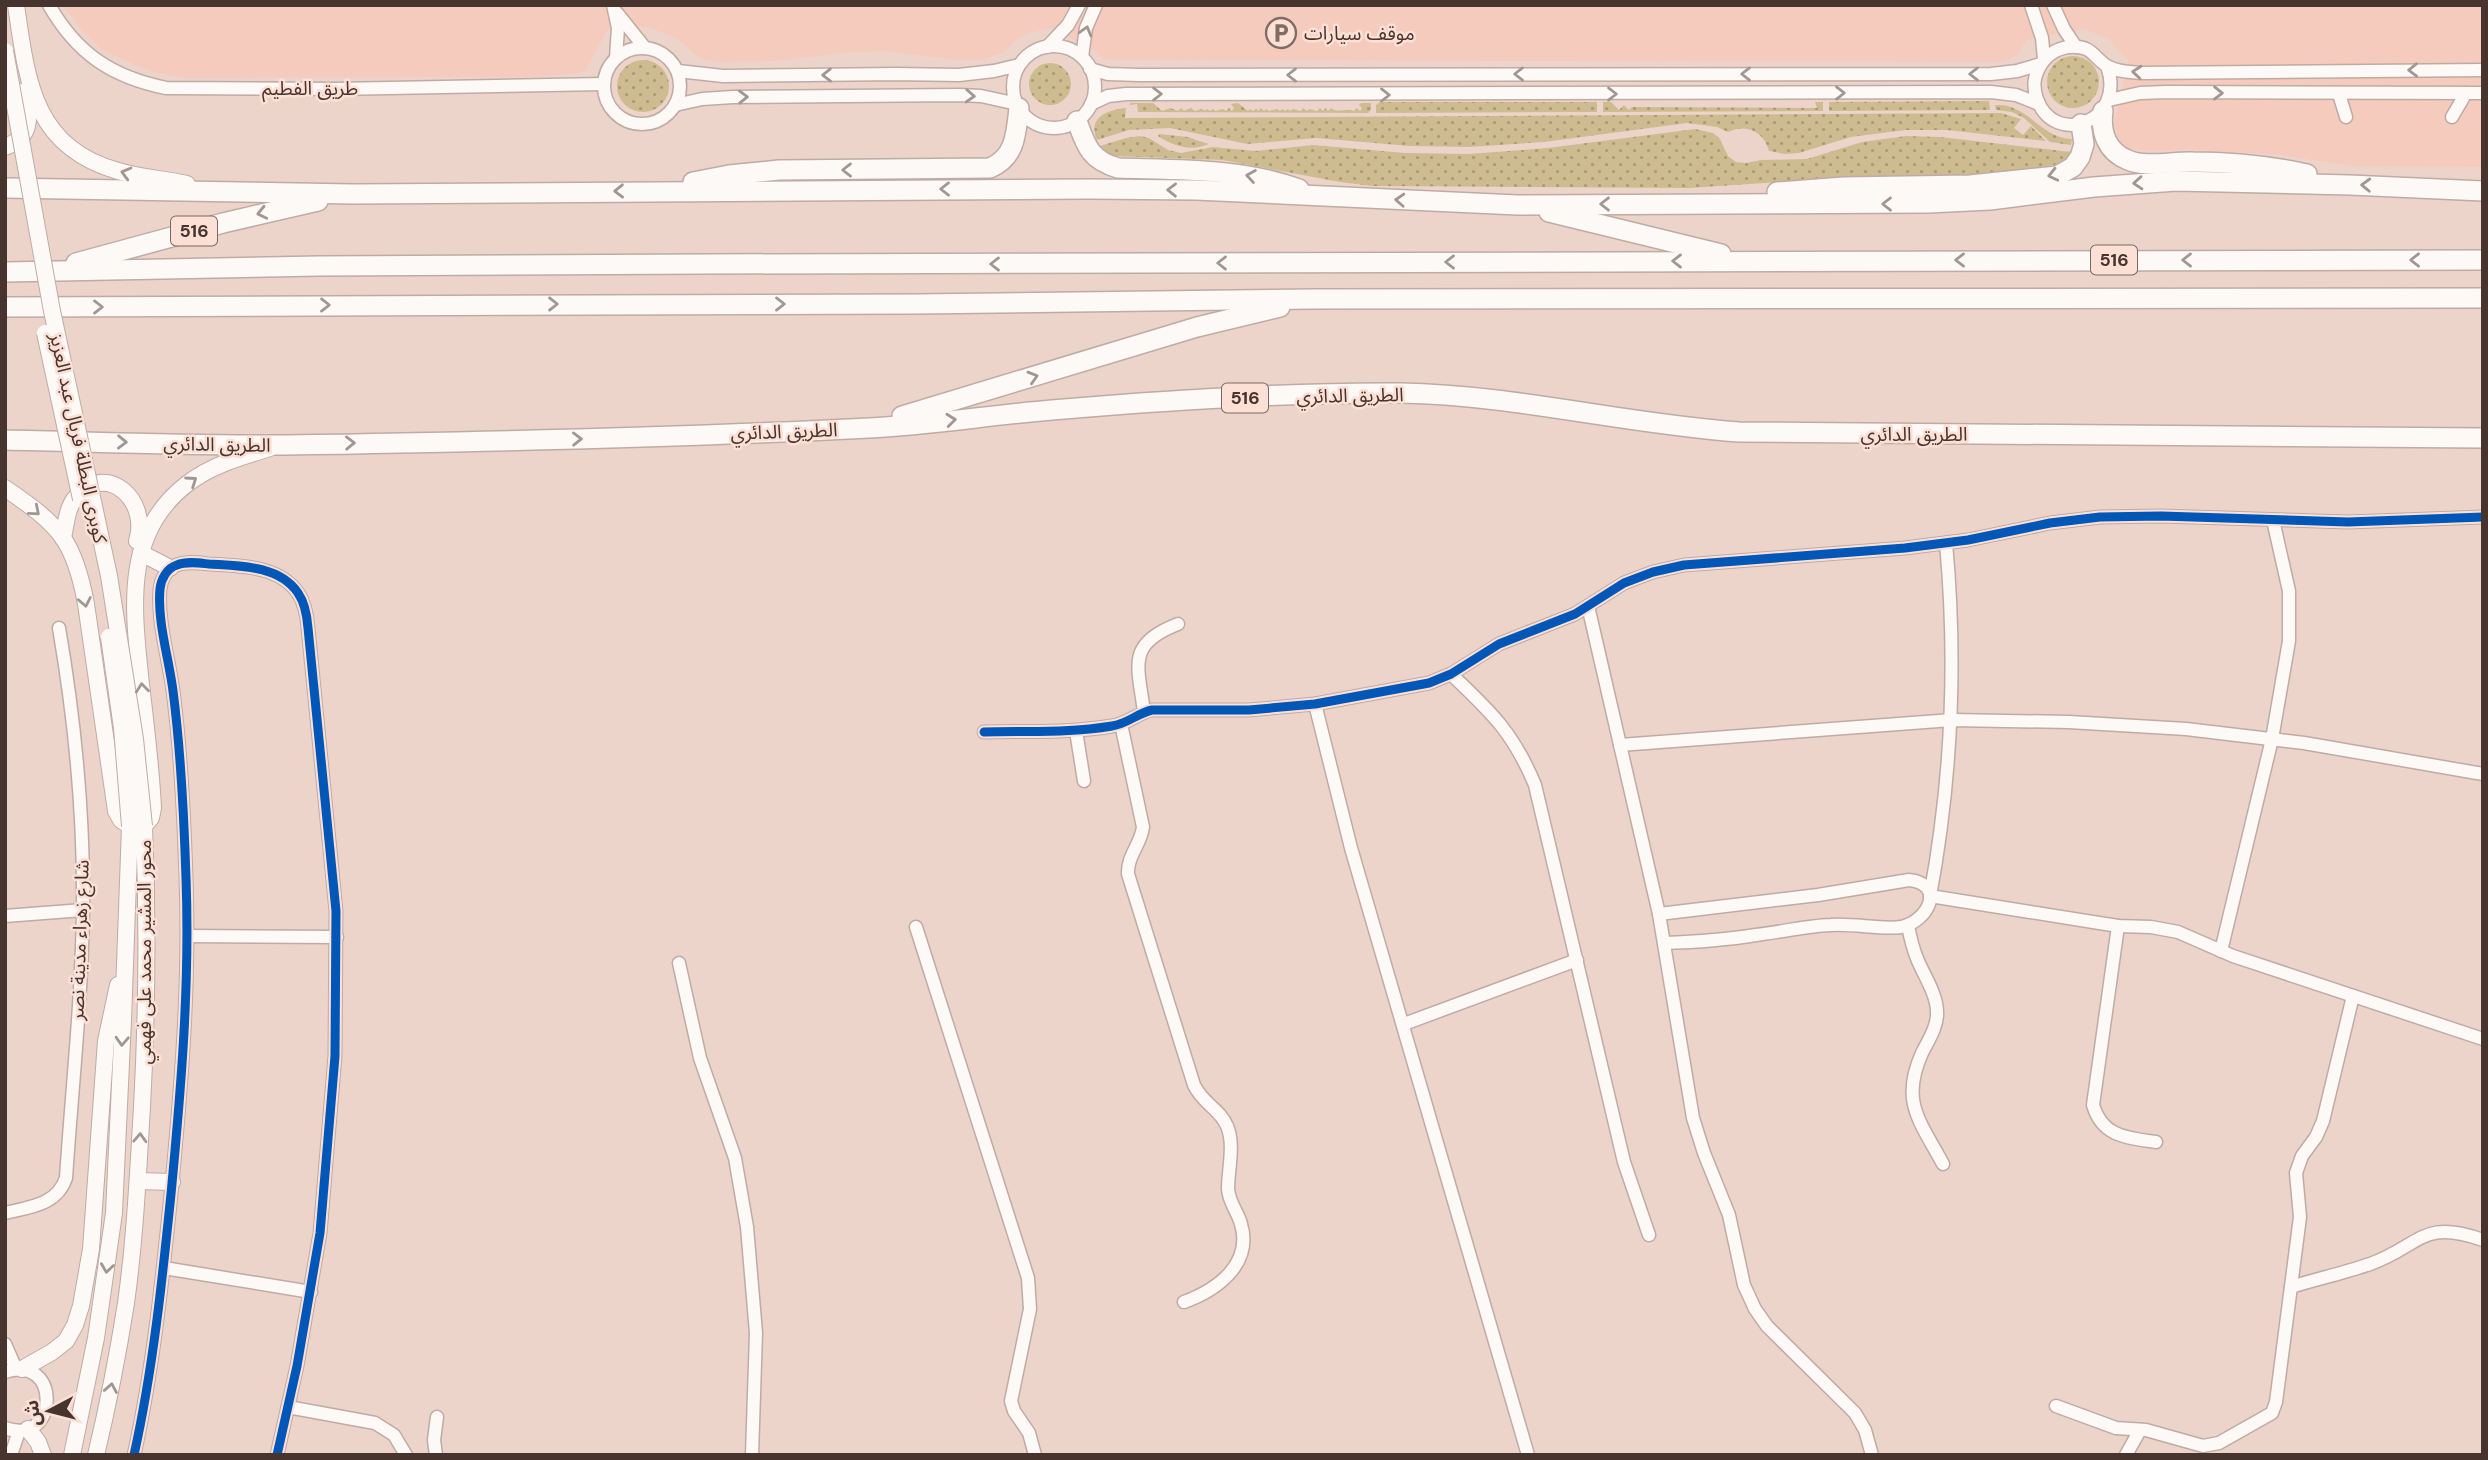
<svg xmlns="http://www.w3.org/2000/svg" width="2488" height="1460" font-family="'DM Sans','Noto Sans Arabic',sans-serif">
<defs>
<pattern id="garden-dots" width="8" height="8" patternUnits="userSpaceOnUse" patternTransform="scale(1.75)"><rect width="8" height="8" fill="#cebc90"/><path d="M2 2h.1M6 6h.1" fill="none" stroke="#a99a76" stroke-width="1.8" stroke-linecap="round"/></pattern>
</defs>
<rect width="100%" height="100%" fill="#edd4cb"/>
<!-- built -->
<path fill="#f4cbbc" d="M63 5H2483V167L2351 166 2273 154 2196 150H2137L2124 146 2118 136 2114 124 2129 60 2122 55 2109 39 2084 29 2027 40 2017 55 2004 62 1114 60 1104 59 1095 51 1051 28 1029 33 1019 38 1002 53 980 60H957L884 51 850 52 776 61 716 62 701 59 674 37 647 27 608 29 585 71 574 74 523 77 184 78 149 71 102 50 82 30Z"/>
<!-- garden -->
<g fill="url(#garden-dots)">
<circle cx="2073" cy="82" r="26"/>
<circle cx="643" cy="86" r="26"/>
<circle cx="1050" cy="84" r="21"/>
<path d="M1989 101 1990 110 1829 111V102Z"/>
<path d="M1380 102H1597V112L1376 113V105Z"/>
<path d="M1603 102H1611L1619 110 1624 105 1629 110 1632 107 1817 108 1815 102H1823V111L1603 112Z"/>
<path d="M1130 103H1153L1162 111 1170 108 1178 111 1181 108 1184 111 1191 108 1195 111 1202 109 1205 111 1207 109 1210 111 1213 109 1215 111 1223 109 1226 111 1229 108 1232 111 1234 108 1231 104 1238 103 1248 111 1250 109 1253 111 1256 109 1258 111 1261 108 1264 111 1266 109 1269 111 1277 109 1280 111 1282 109 1285 111 1288 109 1290 111 1293 109 1301 111 1303 108 1307 111 1309 109 1317 111 1320 108 1323 111 1325 108 1328 111 1331 108C1338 114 1346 107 1354 111L1357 108 1360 111 1362 108 1359 105 1361 103H1371V110L1368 113 1138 112 1137 104 1130 105Z"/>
<path d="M1995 105C2029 103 2039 138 2072 139L2071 145 2050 142 2024 118 2012 112 1996 110Z"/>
<path d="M1126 108 1125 118 2001 113 2021 119 2014 128 2023 135 2031 126 2046 141 1947 130H1906L1851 137 1799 153 1785 154 1769 151C1764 132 1747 123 1728 132L1717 127 1687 123 1544 142 1469 147 1410 146 1316 138 1247 144 1170 128 1129 130 1097 140C1087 117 1108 110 1126 108Z"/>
<path d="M1695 129 1713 133 1720 139 1728 156 1736 162 1746 163 1761 160 1807 159 1862 142 1906 136 1940 137 2071 152 2066 160 2060 164 1991 174 1840 178 1689 188 1372 186 1340 182 1222 160 1115 156 1108 153 1100 146 1126 138 1140 136 1149 138 1168 150 1181 153 1213 147 1255 151 1313 145 1405 153 1468 154 1548 148Z"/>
<path d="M1159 134 1188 137 1208 144C1192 152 1173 146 1158 136Z"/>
</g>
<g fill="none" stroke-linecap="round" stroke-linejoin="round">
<!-- minor casing -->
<g stroke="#bfaba4" stroke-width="15">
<g id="minor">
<path d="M49 5C77 54 112 77 166 88L336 89 604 84"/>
<path d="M613 5 618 28 616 58"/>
<path d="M2031 5 2042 38 2044 59"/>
<path d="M2053 5 2064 29 2076 47"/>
<path d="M617 13 645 48"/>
<circle cx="1054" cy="87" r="41"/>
<path d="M1047 47 1068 25 1079 5"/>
<circle cx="642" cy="86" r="38"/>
<path d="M1082 57 1086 28 1096 5"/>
<path d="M2107 66C2127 122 2054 148 2037 99 2033 88 2034 77 2039 68 2045 56 2056 49 2068 47 2094 44 2094 60 2109 67 2118 72 2131 72 2141 73L2483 70"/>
<path d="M1090 69 1108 74 1139 75 1991 74 2017 71 2041 64"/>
<path d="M678 71 723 76 896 74 959 75 994 71 1019 65"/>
<path d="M2339 94 2346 117"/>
<path d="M2109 100 2140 93 2166 92 2483 93"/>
<path d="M1091 104 1108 96 1126 94 1991 92 2016 95 2039 104"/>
<path d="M675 105 702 99 733 97 960 95 981 96 1017 104"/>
<path d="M2452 117 2466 93"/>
<path d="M1946 543C1957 662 1952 778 1930 896L2118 926 2151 927 2178 932 2233 956 2483 1039"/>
<path d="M1588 606 1659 914 1693 1118 1704 1153 1729 1215 1744 1285 1755 1309 1767 1326 1855 1413 1865 1430 1872 1455"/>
<path d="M1451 674C1491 712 1513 732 1535 785L1624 1162 1649 1235"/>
<path d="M1315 704 1351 848 1528 1455"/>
<path d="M1144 712C1138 665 1126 644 1178 624"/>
<path d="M1121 724 1143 827C1141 844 1127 856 1128 874L1194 1085C1203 1104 1220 1109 1227 1126 1235 1144 1228 1170 1228 1189 1229 1203 1238 1212 1241 1224 1253 1264 1217 1290 1184 1302"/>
<path d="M1076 731 1084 781"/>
<path d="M984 732C1026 731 1070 733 1112 726 1127 724 1138 713 1152 710H1249L1315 704 1429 683 1451 674 1499 644 1575 614 1624 583 1653 572 1684 565 1905 548 1968 540 2050 523 2100 517 2161 516 2348 522 2483 517"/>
<path d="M1620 745 1952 720 2069 722 2186 729 2304 743 2483 774"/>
<path d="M1659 914 1818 895 1909 880C1946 884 1929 921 1901 927 1883 930 1852 923 1831 925 1806 926 1781 932 1756 935 1725 940 1695 942 1664 943"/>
<path d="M5 916 83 910"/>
<path d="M1908 925C1910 937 1913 949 1918 961 1925 977 1937 995 1937 1012 1938 1026 1928 1041 1922 1053 1900 1102 1920 1121 1943 1164"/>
<path d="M2118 926 2093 1105C2102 1137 2128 1138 2156 1142"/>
<path d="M916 927 1028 1278 1030 1309 1011 1401 1014 1411 1029 1433 1035 1455"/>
<path d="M188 936 337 937"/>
<path d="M2221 951 2272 739 2289 641V591L2273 520"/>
<path d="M679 963 700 1058 735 1158 747 1227 756 1333 752 1455"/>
<path d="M1404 1024 1577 960"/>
<path d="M5 1213C30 1207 57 1205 66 1178 72 1088 82 998 83 908 84 814 75 721 59 628"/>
<path d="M164 1268 311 1292"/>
<path d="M2291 1287C2317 1279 2344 1273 2370 1264 2421 1246 2421 1218 2483 1240"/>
<path d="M5 1344 16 1369"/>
<path d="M5 1372C62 1353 59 1448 5 1428"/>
<path d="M2056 1406 2116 1428 2146 1430 2203 1446 2219 1443 2272 1413 2276 1402 2300 1217 2296 1173 2302 1156 2316 1137 2323 1121 2353 996"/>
<path d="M288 1407 375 1423 394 1435 406 1455"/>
<path d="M11 1455 19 1431"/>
<path d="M134 1455C153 1369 162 1282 171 1194 181 1089 190 984 186 878 184 816 181 752 173 691 169 659 157 621 160 589 161 579 167 568 177 565 187 561 199 563 209 564 239 566 279 565 298 593 305 603 307 615 308 628L336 911 335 1056 320 1233 297 1366 277 1455"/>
<path d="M436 1455 434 1440 437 1417"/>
<path d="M2126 1455 2140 1430"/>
</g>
</g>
<!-- major casing -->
<g stroke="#bfaba4" stroke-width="18">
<g id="major">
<path d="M16 5C27 81 33 147 118 171 141 178 164 179 187 184"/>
<path d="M5 147C34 137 29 115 25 91"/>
<path d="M5 488C25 502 49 518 63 538 76 557 82 582 86 604L116 811 121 820 130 826 123 1020 114 1213 96 1338 72 1455"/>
<path d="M63 538C66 524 67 507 76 497 106 461 150 500 137 541"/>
<path d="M141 553 170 568"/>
<path d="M138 1181 172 1182"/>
<path d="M22 1369 52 1352 66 1341 75 1325 81 1306 91 1249 106 1041 118 985"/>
<path d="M28 1429 38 1442 43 1455"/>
<path d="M96 1455C108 1405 118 1354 126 1303 135 1239 138 1173 142 1107 147 1013 148 920 144 826L151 818 153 808C151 764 145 720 140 675 133 606 124 532 187 484 211 465 241 457 270 448"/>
</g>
</g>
<!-- highway casing -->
<g stroke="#bfaba4" stroke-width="22">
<g id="highway">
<path d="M2103 111C2100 132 2107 152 2128 160 2146 168 2173 161 2193 162 2231 162 2270 166 2307 174"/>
<path d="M1077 121C1086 146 1090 160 1118 168 1179 170 1241 168 1299 189"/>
<path d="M693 182 729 175 779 170 990 168C1016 157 1016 133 1019 108"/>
<path d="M5 188 353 194 1089 189 1196 190 1517 205 1928 203 1990 200 2094 187 2176 181 2350 185 2483 191"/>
<path d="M1777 192 1844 187 1970 185 2057 176 2073 167 2080 157 2084 144 2081 124"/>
<path d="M1549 212 1721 254"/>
<path d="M76 263 223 223 318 201"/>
<path d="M5 272 319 266 707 264 2483 260"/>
<path d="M5 307 917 304 1315 299 2483 298"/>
<path d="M902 416 1197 327 1280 307"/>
<path d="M5 440C98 442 192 446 285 445 480 442 675 438 869 428 930 425 991 415 1052 410 1167 400 1285 392 1401 393 1515 395 1625 424 1739 432L2483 438"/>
</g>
</g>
<!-- minor -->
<use href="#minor" stroke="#fcf9f7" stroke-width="12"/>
<!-- major -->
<use href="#major" stroke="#fcf9f7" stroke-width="16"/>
<!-- highway -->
<use href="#highway" stroke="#fcf9f7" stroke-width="19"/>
<!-- major-bridge casing -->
<g stroke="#bfaba4" stroke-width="18" stroke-linecap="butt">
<g id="major-bridge">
<path d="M5 51 52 311 109 576 135 739 144 826"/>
<path d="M45 333 81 499"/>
<path d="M109 637 122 728 130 826"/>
</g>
</g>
<!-- major-bridge -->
<use href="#major-bridge" stroke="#fcf9f7" stroke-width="16"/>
<!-- cycleway casing -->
<g stroke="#fcdfd5" stroke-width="13">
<g id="cycleway">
<path d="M984 732C1026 731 1070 733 1112 726 1127 724 1138 713 1152 710H1249L1315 704 1429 683 1451 674 1499 644 1575 614 1624 583 1653 572 1684 565 1905 548 1968 540 2050 523 2100 517 2161 516 2348 522 2483 517"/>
<path d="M134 1455C153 1369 162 1282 171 1194 181 1089 190 984 186 878 184 816 181 752 173 691 169 659 157 621 160 589 161 579 167 568 177 565 187 561 199 563 209 564 239 566 279 565 298 593 305 603 307 615 308 628L336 911 335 1056 320 1233 297 1366 277 1455"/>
</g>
</g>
<!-- cycleway -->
<use href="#cycleway" stroke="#0057b8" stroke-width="9"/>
</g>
<!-- one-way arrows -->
<defs><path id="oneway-chevron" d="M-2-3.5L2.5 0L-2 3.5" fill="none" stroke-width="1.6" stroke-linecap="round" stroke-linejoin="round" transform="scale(1.75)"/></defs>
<g stroke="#a29692">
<use href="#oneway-chevron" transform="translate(1086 31) rotate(-74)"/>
<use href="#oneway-chevron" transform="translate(2413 70) rotate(179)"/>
<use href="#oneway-chevron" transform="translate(2137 72) rotate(-175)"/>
<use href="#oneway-chevron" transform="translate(1519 74) rotate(180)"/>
<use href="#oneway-chevron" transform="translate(1746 74) rotate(-180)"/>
<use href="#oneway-chevron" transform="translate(1974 74) rotate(180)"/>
<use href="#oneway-chevron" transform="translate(827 75) rotate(179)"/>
<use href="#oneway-chevron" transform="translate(1292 75) rotate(180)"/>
<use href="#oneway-chevron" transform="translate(1840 93)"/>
<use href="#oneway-chevron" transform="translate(2218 93) rotate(1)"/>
<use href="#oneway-chevron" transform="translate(1157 94)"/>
<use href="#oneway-chevron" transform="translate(1612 94)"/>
<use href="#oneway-chevron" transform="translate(1385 95)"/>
<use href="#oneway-chevron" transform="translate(970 96) rotate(3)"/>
<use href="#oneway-chevron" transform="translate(743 97) rotate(-1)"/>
<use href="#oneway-chevron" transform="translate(847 170) rotate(180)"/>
<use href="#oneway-chevron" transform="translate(126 173) rotate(-165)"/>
<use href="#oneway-chevron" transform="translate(2053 175) rotate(167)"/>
<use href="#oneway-chevron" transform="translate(1251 176) rotate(-171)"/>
<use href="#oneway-chevron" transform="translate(2138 183) rotate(176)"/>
<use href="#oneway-chevron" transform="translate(2366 185) rotate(-178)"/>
<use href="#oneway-chevron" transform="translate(945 189) rotate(180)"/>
<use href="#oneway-chevron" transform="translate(1172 190) rotate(-179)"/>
<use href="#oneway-chevron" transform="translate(619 191) rotate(179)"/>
<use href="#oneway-chevron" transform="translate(1400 200) rotate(-177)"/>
<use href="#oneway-chevron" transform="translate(1605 204) rotate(180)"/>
<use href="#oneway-chevron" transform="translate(1887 204) rotate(180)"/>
<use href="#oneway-chevron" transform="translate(262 213) rotate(167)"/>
<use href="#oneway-chevron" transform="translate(1960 260) rotate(180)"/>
<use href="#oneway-chevron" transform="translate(2187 260) rotate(180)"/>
<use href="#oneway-chevron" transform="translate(2415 260) rotate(180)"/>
<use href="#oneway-chevron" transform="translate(1677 261) rotate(180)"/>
<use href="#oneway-chevron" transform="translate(1450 262) rotate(180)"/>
<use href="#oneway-chevron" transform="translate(1222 263) rotate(180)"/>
<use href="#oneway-chevron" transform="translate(995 264) rotate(180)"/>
<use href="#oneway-chevron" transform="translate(553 304)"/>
<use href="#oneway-chevron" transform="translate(780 304)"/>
<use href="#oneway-chevron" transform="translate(325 305)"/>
<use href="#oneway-chevron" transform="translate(98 307)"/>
<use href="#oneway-chevron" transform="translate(1033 377) rotate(-17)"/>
<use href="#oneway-chevron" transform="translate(951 420) rotate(-6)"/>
<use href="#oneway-chevron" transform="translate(577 439) rotate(-1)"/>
<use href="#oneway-chevron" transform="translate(122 442) rotate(1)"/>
<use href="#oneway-chevron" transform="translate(350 443) rotate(-1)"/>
<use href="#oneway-chevron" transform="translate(192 481) rotate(-35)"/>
<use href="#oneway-chevron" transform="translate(35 511) rotate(41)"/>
<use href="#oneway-chevron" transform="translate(85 602) rotate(79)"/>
<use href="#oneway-chevron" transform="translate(142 688) rotate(-96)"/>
<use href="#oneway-chevron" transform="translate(122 1041) rotate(93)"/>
<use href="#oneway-chevron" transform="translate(140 1138) rotate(-87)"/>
<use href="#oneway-chevron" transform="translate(107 1268) rotate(98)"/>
<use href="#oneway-chevron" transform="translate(111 1388) rotate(-80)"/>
</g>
<!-- icons -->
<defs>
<g id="parking-ring" transform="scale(1.575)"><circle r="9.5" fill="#fcdfd5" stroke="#816c65" stroke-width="1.5"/><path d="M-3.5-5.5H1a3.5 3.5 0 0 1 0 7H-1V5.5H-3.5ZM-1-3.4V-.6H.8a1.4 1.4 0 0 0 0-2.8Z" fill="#816c65"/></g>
</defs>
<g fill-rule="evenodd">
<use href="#parking-ring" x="1281" y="33"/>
</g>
<g text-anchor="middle" stroke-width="5" stroke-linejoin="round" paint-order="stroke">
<!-- shield labels -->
<g fill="#fcdfd5" stroke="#7d6760" stroke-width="2">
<rect x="171" y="216.5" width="46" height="29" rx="5"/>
<rect x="2091" y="245.5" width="46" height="29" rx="5"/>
<rect x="1222" y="383.5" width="46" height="29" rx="5"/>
</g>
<g font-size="18" font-weight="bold" fill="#47342e">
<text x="194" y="237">516</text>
<text x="2114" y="266">516</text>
<text x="1245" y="404">516</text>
</g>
<!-- poi labels -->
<g font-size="19" fill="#47342e" stroke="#fcdfd5" text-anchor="start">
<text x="1304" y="40">موقف سيارات</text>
</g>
<!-- street labels -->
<g font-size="19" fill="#47342e" stroke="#fcdfd5">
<text x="310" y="95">طريق الفطيم</text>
<text transform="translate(1350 395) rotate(-1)" y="7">الطريق الدائري</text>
<text transform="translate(784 431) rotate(-2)" y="7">الطريق الدائري</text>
<text x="1914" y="441">الطريق الدائري</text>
<text transform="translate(79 438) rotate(78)" y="7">كوبرى البطلة فريال عبد العزيز</text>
<text transform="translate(217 444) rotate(1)" y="7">الطريق الدائري</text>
<text transform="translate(79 940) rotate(-88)" y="7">شارع زهراء مدينة نصر</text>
<text transform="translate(144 952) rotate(-90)" y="7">محور المشير محمد على فهمي</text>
</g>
</g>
<!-- border -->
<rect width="2488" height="1460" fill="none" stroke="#47342e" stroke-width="14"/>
<!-- north arrow -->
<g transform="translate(49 1411) rotate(263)" stroke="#fcdfd5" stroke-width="5" paint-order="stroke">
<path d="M0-5L12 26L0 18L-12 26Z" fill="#47342e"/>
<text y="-10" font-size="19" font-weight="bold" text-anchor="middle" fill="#47342e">ش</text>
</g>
</svg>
